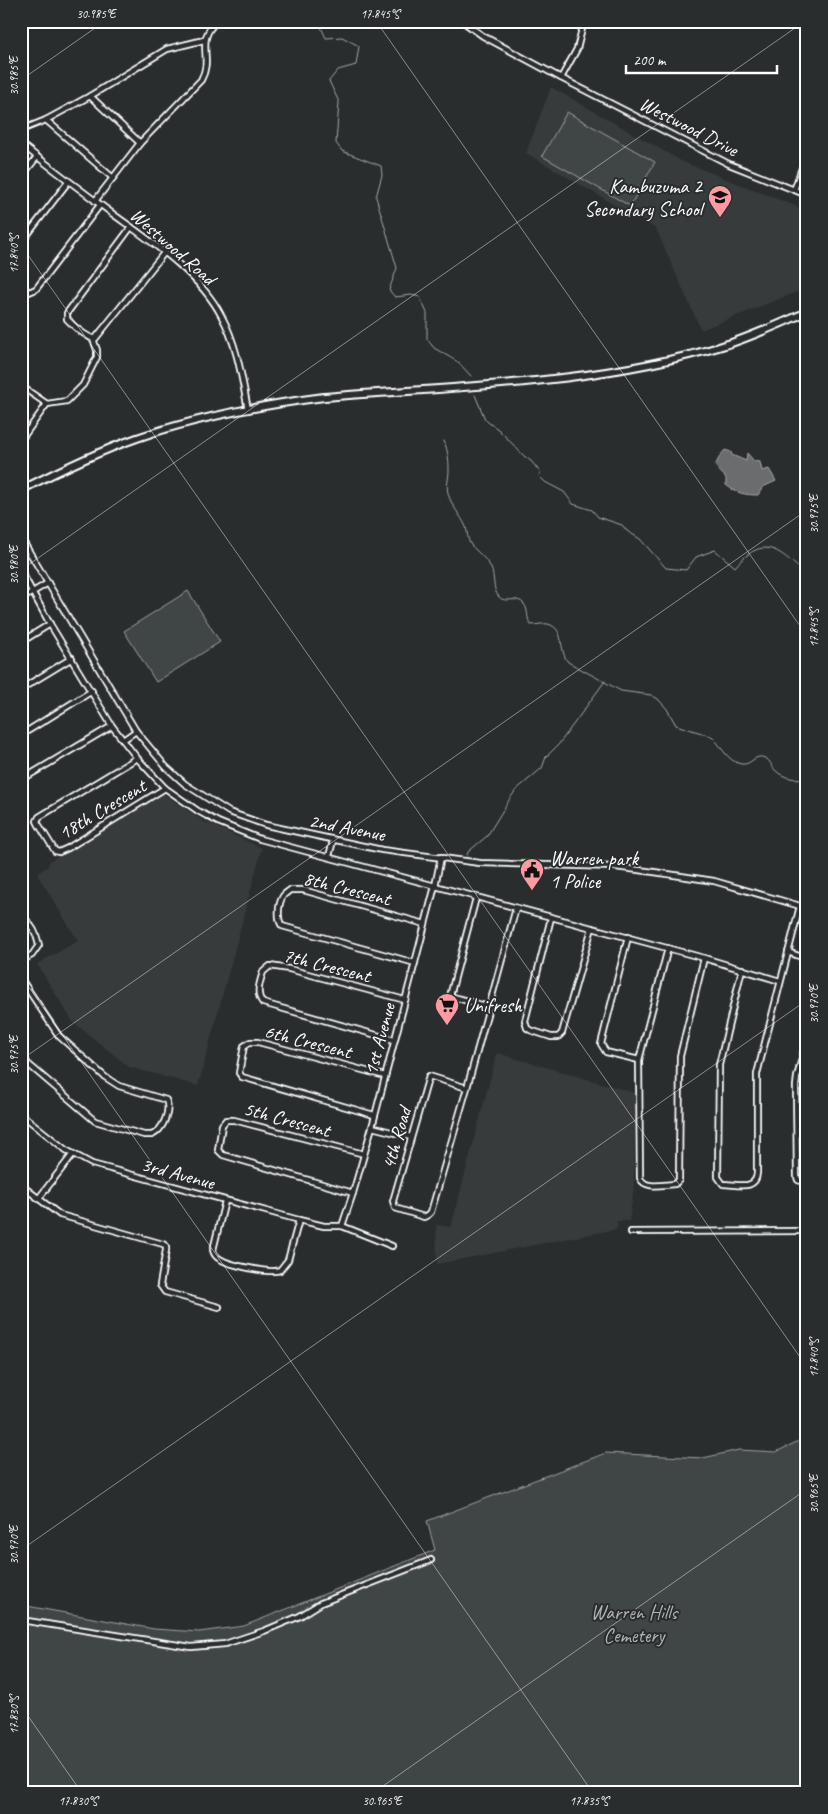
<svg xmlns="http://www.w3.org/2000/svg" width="828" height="1814" font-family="Caveat,sans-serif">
<rect width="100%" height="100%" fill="#2a2d2e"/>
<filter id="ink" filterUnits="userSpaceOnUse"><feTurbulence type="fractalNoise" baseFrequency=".02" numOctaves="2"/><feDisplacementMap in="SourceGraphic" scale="10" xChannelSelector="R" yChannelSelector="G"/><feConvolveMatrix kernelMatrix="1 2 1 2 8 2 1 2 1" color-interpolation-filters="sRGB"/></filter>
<g filter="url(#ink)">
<!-- built -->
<g fill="#373a3b">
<path d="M551 87 683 162 801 208 807 288 701 330 656 229 526 153Z"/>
<path d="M161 792 203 821 262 848 198 1086 129 1067 73 1022 37 964 78 941 37 874 47 867 50 861Z"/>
<path d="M497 1053 635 1093 634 1188 629 1221H617V1229L437 1264 436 1225 451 1227Z"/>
</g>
<!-- green -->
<g fill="#414445" stroke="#a0a2a2">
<path d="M567 112 655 162 630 206 542 156Z"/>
<path d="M188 591 220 642 156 682 124 631Z"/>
<path d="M807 1437V1793H21V1605L154 1629 199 1632 244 1626 435 1550 427 1521 606 1453 703 1458 739 1450 776 1452Z"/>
</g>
<!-- water -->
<path fill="#6a6c6d" stroke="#a6a7a7" d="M725 450 731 452 732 455 746 461 747 453 754 461 760 462 762 471 769 469 776 481 763 487 758 495C744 495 736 493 726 485V478L715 466 720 456Z"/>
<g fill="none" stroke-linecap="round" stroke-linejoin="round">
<!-- stream -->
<g stroke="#a6a7a7" stroke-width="1">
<path d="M312 21 319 23 326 38 342 37 359 46 356 65 338 70 329 81 339 102 336 143 342 151 381 166 382 175 376 197 397 268 389 290 395 297 411 295 420 297 427 313V339L434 348 458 362 471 376"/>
<path d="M475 395 485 419 489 423 498 429 524 456 531 461 540 472 539 476 545 482 564 492 573 504 592 510 598 517 622 525 627 531 640 539 666 568 686 570 696 557 715 550 735 567C765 532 780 552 807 575"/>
<path d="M444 441C448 451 449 460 449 470 449 478 446 486 448 493 451 506 461 515 466 527 468 534 467 539 471 545 477 552 487 559 491 568 495 577 492 589 499 597 505 604 517 595 524 604 529 610 526 619 531 625 537 625 543 623 548 624 566 629 558 650 568 662L621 691 651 695 658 699 667 709 676 725 711 736C721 744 726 761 741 764 751 766 755 753 765 758 771 761 771 766 775 770 783 778 796 781 807 777"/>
<path d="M467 856 468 852 487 836 511 797 516 790 542 768 546 757 559 744 605 681"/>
</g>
<!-- street casing -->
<g stroke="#fff" stroke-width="8">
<g id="street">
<path d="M462 21 483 36 561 78 729 164 807 195"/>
<path d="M561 78 577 49 584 21"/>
<path d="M90 96 140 143"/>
<path d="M46 120 113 178"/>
<path d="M21 130 46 120 90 96 167 49 204 40"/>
<path d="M21 144C51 168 82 191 113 214 150 241 199 273 221 315 237 344 242 378 248 410"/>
<path d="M21 177 37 157"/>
<path d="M794 190 803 165 807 159"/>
<path d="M95 201 140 143 201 80C214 57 194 41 217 21"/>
<path d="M131 227 67 313V319C73 326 86 337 95 339L164 253"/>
<path d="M21 243 68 182"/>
<path d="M21 286 29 292 36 289 100 205"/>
<path d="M21 386 47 404 21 440"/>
<path d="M47 404 67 401 83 385 97 357V350L93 339"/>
<path d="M21 538 136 731 166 767 185 784 229 812 266 825 382 850 480 863 615 867 654 872 714 881 807 908"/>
<path d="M21 571 50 624 112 726 137 758 165 788 198 811 218 822 260 839 704 958 780 981"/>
<path d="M21 599 48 583"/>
<path d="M21 642 50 624"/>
<path d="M21 689 72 658"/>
<path d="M21 735 92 691"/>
<path d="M123 740 136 731"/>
<path d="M137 758 39 817 37 821 39 825 55 851 59 852 68 848 165 788"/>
<path d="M21 780 112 726"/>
<path d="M329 856 333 841"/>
<path d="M476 898 450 996 489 1007"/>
<path d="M551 918 525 1021 527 1028 530 1030 551 1037H558L562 1033 592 928"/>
<path d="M21 920 25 919C32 925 37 936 39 945L32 955 21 961"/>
<path d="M628 937 601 1044 606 1052 639 1060"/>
<path d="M668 948 639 1060 640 1178C645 1190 665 1184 675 1184L679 1180 680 1056 704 958"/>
<path d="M788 952 807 959"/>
<path d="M415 963 282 926C277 919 278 904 283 896 283 895 289 891 290 890H303L425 924"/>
<path d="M742 969 719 1065 718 1177 723 1184C737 1184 756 1191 757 1173V1074L800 906"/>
<path d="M21 979 59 1036 105 1077 119 1086 166 1100C171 1111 163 1130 152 1135H144L95 1121 28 1064 21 1054"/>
<path d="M807 1039 797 1077 796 1086 797 1177 798 1180 807 1183"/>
<path d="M394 1040 263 1003C255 994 260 982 263 972L270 966 289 969 405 1000"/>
<path d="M467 1088 429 1076 393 1201 395 1208 424 1217 428 1215 431 1212 467 1088 516 908"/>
<path d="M21 1114 66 1150 92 1164 299 1220 324 1226H342L392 1246"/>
<path d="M374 1115 242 1077 239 1073 244 1046 250 1042H258L385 1076"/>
<path d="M372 1127 411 1137"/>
<path d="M21 1185 60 1215 163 1244 166 1246V1250L160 1285 165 1292 219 1307"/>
<path d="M353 1193 223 1155 218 1150 222 1125 226 1120H234L364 1154"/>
<path d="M39 1198 73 1154"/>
<path d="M225 1201 213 1250C214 1254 216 1257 220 1259 229 1265 271 1274 280 1270L288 1260 299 1220"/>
<path d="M342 1226 353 1193 372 1127 435 886 441 857"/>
<path d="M631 1232 807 1231"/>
<path d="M21 1620 191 1647 225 1644 264 1631 300 1616 321 1603 431 1560"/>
</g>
</g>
<!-- secondary casing -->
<g stroke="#fff" stroke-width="10">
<path id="secondary" d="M21 490C58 471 97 452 137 438 195 418 262 405 324 397 458 386 593 385 722 346 752 337 779 324 807 312"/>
</g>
<!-- street -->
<use href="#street" stroke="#2a2d2e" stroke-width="4.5"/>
<!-- secondary -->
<use href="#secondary" stroke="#2a2d2e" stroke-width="6"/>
</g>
</g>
<!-- ticks -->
<path fill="none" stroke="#fff" stroke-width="1" stroke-opacity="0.45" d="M376 21 807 636M21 80 105 21M21 245 807 1367M21 570 805 21M21 976 593 1793M21 1060 807 510M21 1550 807 1000M21 1706 82 1793M373 1793 807 1489"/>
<!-- icons -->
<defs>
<g id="school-pin" transform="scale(1.25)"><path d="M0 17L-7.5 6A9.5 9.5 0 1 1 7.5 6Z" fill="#ff9aa2" stroke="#2a2d2e"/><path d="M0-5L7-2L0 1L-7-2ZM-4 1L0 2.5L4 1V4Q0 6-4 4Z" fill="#111"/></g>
<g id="civic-pin" transform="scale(1.25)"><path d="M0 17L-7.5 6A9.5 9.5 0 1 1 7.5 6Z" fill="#ff9aa2" stroke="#2a2d2e"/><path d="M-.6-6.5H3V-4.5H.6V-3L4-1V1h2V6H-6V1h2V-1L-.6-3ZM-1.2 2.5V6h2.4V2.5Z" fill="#111"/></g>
<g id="supermarket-pin" transform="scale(1.25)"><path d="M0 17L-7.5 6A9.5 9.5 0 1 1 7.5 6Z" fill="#ff9aa2" stroke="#2a2d2e"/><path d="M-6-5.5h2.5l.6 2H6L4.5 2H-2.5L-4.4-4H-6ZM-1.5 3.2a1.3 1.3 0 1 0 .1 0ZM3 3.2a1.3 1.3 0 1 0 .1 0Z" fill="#111"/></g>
</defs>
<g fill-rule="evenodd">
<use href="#school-pin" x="720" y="197"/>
<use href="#civic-pin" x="532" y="870"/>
<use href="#supermarket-pin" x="447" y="1005"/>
</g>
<g text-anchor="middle" stroke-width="4" stroke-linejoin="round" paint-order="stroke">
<!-- street labels -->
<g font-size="20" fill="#fff" stroke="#2a2d2e">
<text transform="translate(689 126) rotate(27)" y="7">Westwood Drive</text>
<text transform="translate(173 246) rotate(41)" y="7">Westwood Road</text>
<text transform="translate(102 809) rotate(-31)" y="7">18th Crescent</text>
<text transform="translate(347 827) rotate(11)" y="7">2nd Avenue</text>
<text transform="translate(347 888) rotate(14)" y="7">8th Crescent</text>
<text transform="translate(327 965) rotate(14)" y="7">7th Crescent</text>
<text transform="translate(379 1039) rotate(-75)" y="7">1st Avenue</text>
<text transform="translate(308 1041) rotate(14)" y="7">6th Crescent</text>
<text transform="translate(287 1119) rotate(15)" y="7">5th Crescent</text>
<text transform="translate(396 1138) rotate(-74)" y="7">4th Road</text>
<text transform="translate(178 1173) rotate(15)" y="7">3rd Avenue</text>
</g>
<!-- poi labels -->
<g font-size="20" fill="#fff" stroke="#2a2d2e" text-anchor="start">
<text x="702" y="193" text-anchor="end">Kambuzuma 2<tspan x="702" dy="23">Secondary School</tspan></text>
<text x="550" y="865">Warren park<tspan x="550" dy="23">1 Police</tspan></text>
<text x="464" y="1012">Unifresh</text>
</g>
<!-- park labels -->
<g font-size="20" fill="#b3b4b5" stroke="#2a2d2e">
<text x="634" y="1619">Warren Hills<tspan x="634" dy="23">Cemetery</tspan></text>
</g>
</g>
<!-- margin -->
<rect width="828" height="1814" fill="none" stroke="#2a2d2e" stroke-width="55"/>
<!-- scale -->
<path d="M626 65v8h151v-8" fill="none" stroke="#ffffff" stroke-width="2.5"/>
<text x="633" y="65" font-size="15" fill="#ffffff" stroke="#2a2d2e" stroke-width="4" paint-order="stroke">200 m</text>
<rect x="28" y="28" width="772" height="1758" fill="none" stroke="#fff" stroke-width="2"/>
<g font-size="12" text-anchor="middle" fill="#fff">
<text x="96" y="18">30.985°E</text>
<text x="380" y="18">17.845°S</text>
<text transform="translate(14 76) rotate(-90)" y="4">30.985°E</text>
<text transform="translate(14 254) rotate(-90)" y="4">17.840°S</text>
<text transform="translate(814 514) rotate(-90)" y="4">30.975°E</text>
<text transform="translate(14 565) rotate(-90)" y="4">30.980°E</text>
<text transform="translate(814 628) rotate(-90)" y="4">17.845°S</text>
<text transform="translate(814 1004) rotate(-90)" y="4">30.970°E</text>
<text transform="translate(14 1055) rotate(-90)" y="4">30.975°E</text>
<text transform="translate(814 1358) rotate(-90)" y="4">17.840°S</text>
<text transform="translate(814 1494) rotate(-90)" y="4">30.965°E</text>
<text transform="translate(14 1545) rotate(-90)" y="4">30.970°E</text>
<text transform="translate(14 1715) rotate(-90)" y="4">17.830°S</text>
<text x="78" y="1805">17.830°S</text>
<text x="382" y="1805">30.965°E</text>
<text x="589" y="1805">17.835°S</text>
</g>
</svg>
